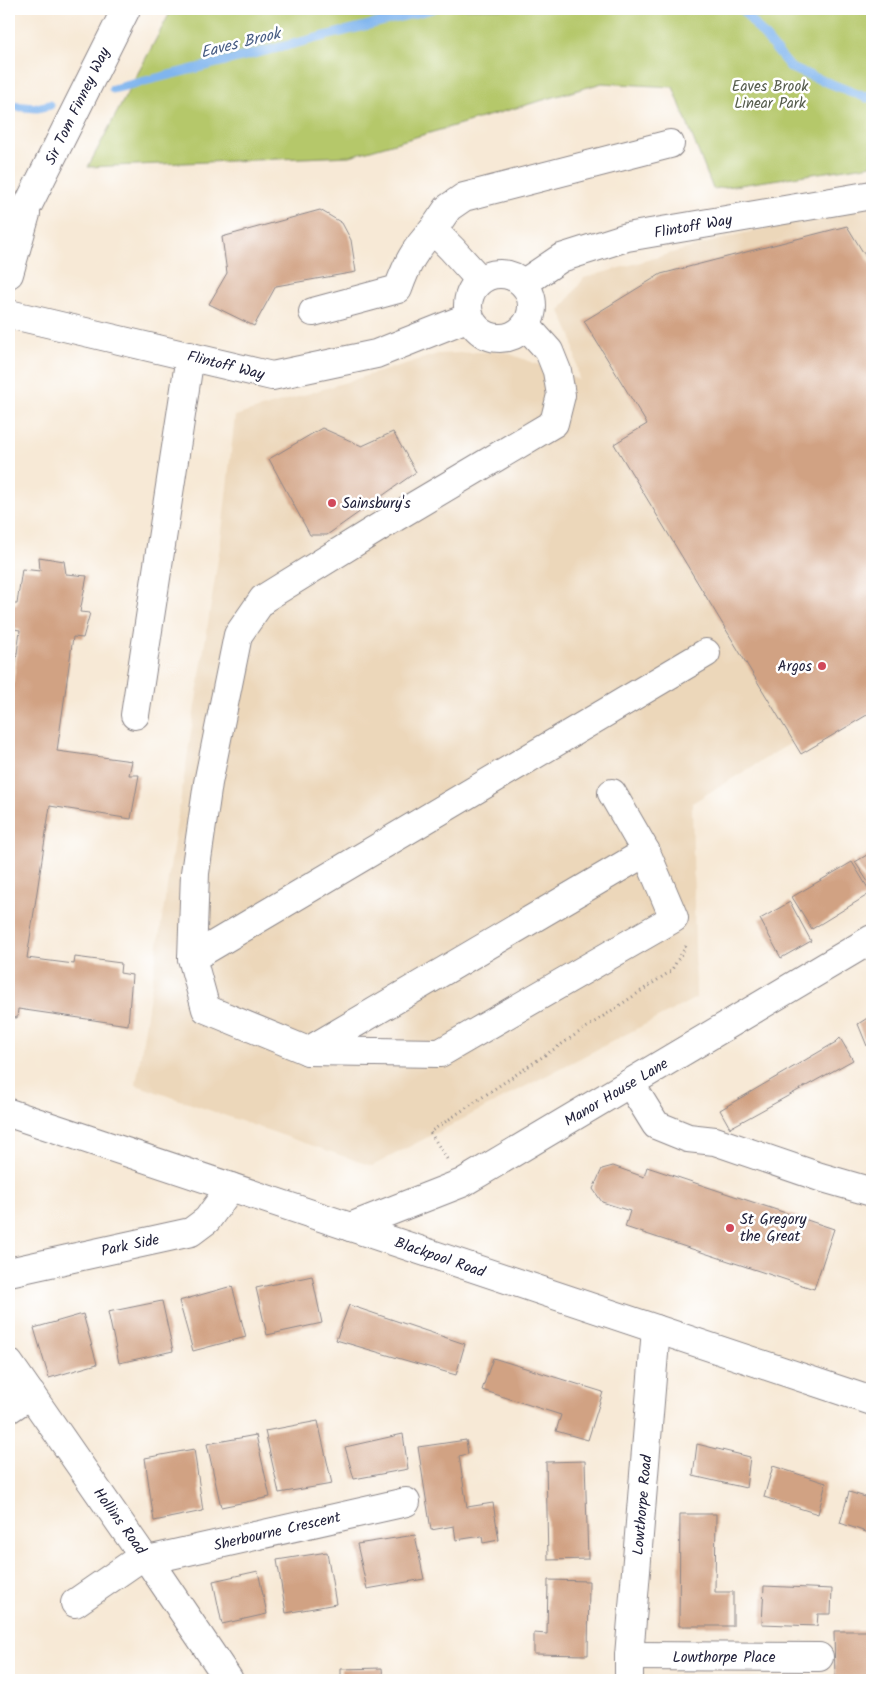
<svg xmlns="http://www.w3.org/2000/svg" width="881" height="1689" font-family="Kalam,sans-serif">
<rect width="100%" height="100%" fill="#fff"/>
<filter id="ink" filterUnits="userSpaceOnUse"><feTurbulence type="fractalNoise" baseFrequency=".02" numOctaves="2"/><feDisplacementMap in="SourceGraphic" scale="10" xChannelSelector="R" yChannelSelector="G"/><feConvolveMatrix kernelMatrix="1 2 1 2 8 2 1 2 1" color-interpolation-filters="sRGB"/></filter>
<filter id="wash" filterUnits="userSpaceOnUse"><feTurbulence type="fractalNoise" baseFrequency=".0096" numOctaves="4" result="noise"/><feDisplacementMap in="SourceGraphic" scale="20" xChannelSelector="R" yChannelSelector="G"/><feGaussianBlur stdDeviation="1.12" result="paint"/><feColorMatrix in="noise" values="0 0 0 0 0 0 0 0 0 0 0 0 0 0 0 0 0 1.4 0 .05"/><feComposite in="paint" operator="in"/></filter>
<g filter="url(#wash)">
<rect width="100%" height="100%" fill="#f7e9d6"/>
<!-- built -->
<path fill="#ecd7ba" d="M872 205V694L692 803 696 998 372 1166 136 1085 221 540 235 416 438 354 502 351 579 380 572 338 560 311 584 278 736 235Z"/>
<!-- green -->
<path fill="#b5c86b" stroke="#6c7553" d="M172 9H872V165L713 189 673 87 602 83 350 156 88 167Z"/>
<g fill="none" stroke-linecap="round" stroke-linejoin="round">
<!-- stream -->
<g stroke="#80b5ee" stroke-width="9">
<path d="M742 9 791 68 867 98 872 93"/>
<path d="M113 89 433 9"/>
<path d="M9 106 37 108 50 105"/>
</g>
</g>
<g id="blocks">
<!-- building -->
<g fill="#d1a283">
<path d="M320 210 342 223 351 240 356 272 276 286 254 326 209 304 227 273 222 237Z"/>
<path d="M847 226 872 267V712L801 754 614 444 647 424 584 321 661 274Z"/>
<path d="M322 428 362 446 393 432 416 472 327 535H310L269 459Z"/>
<path d="M39 557 64 561 66 574 87 576 80 612 90 613 83 638 73 637 57 751 132 761 129 775H139L131 819 50 806 27 958 74 964 75 957 121 963 120 973 132 975 128 1025 18 1009 17 1018 9 1017V716L20 630 9 628V604H17L22 569 40 571Z"/>
<path d="M872 852V888L855 862Z"/>
<path d="M852 862 871 893 812 929 792 897Z"/>
<path d="M790 902 811 941 781 958 760 919Z"/>
<path d="M872 1015V1043L867 1046 858 1024Z"/>
<path d="M840 1038 853 1060 730 1128 720 1110 836 1042Z"/>
<path d="M613 1166 644 1177 647 1167 834 1229 814 1289 625 1227 630 1211 602 1202 593 1189 602 1169Z"/>
<path d="M312 1276 322 1323 267 1335 256 1288Z"/>
<path d="M232 1286 246 1337 193 1351 179 1301Z"/>
<path d="M162 1301 173 1351 119 1363 108 1312Z"/>
<path d="M349 1305 465 1344 456 1375 336 1340Z"/>
<path d="M83 1314 97 1364 49 1378 34 1328Z"/>
<path d="M493 1358 603 1392 588 1440 556 1431 561 1415 482 1390Z"/>
<path d="M318 1421 332 1484 279 1493 265 1431Z"/>
<path d="M403 1434 408 1469 354 1479 345 1447Z"/>
<path d="M256 1435 270 1497 221 1507 207 1444Z"/>
<path d="M466 1440 468 1454 459 1456 467 1507 493 1503 499 1540 483 1543 482 1536 456 1540 454 1526 431 1530 418 1447Z"/>
<path d="M697 1444 750 1457 746 1488 693 1476Z"/>
<path d="M194 1449 203 1511 154 1521 145 1458Z"/>
<path d="M585 1461 588 1559 548 1560 546 1462Z"/>
<path d="M773 1466 826 1483 818 1514 764 1497Z"/>
<path d="M849 1492 872 1499V1534L840 1523Z"/>
<path d="M680 1514H716L715 1592H733V1626H679Z"/>
<path d="M415 1535 424 1579 367 1589 357 1544Z"/>
<path d="M327 1552 336 1604 286 1613 277 1560Z"/>
<path d="M258 1571 267 1614 222 1624 213 1581Z"/>
<path d="M548 1580 589 1581 588 1655 534 1654V1633L547 1634Z"/>
<path d="M764 1586 832 1589 831 1614H818L817 1626 762 1624Z"/>
<path d="M834 1631H872V1680H835Z"/>
<path d="M382 1668 383 1680H341V1669Z"/>
</g>
</g>
</g>
<g filter="url(#ink)">
<use href="#blocks" fill-opacity="0" stroke="#8c8688" stroke-width="1"/>
<g fill="none" stroke-linecap="round" stroke-linejoin="round">
<!-- minor casing -->
<g stroke="#8c8688" stroke-width="30">
<g id="minor">
<path d="M433 230 448 208 464 197 670 144"/>
<circle cx="500" cy="306" r="32"/>
<path d="M524 283 561 258 627 237 872 195"/>
<path d="M313 312 398 289C407 264 414 250 433 230L452 249 480 280"/>
<path d="M9 314 272 376 376 354 469 317"/>
<path d="M528 323 531 331 549 351 557 371 561 395 554 423 394 518 263 599 238 635 208 783 195 873 192 958 206 1009 308 1051 646 852 612 793"/>
<path d="M135 715 190 356"/>
<path d="M192 958 706 653"/>
<path d="M308 1051 440 1053 674 918 646 852"/>
<path d="M630 1083 656 1125 688 1138 715 1141 820 1177 872 1192"/>
<path d="M350 1227 462 1183 872 939"/>
<path d="M9 1272 191 1232 207 1220 231 1187"/>
<path d="M9 1363 143 1556 148 1560 229 1680"/>
<path d="M9 1409 31 1394"/>
<path d="M148 1560 406 1502"/>
<path d="M75 1603 143 1556"/>
<path d="M629 1656 819 1657"/>
<path d="M629 1680V1656L656 1329"/>
</g>
</g>
<!-- major casing -->
<g stroke="#8c8688" stroke-width="30">
<g id="major">
<path d="M9 231 29 203 126 9"/>
<path d="M9 274 26 214"/>
</g>
</g>
<!-- highway casing -->
<g stroke="#8c8688" stroke-width="30">
<path id="highway" d="M9 1113 872 1401"/>
</g>
<!-- path -->
<path stroke="#8c8688" stroke-width="3" stroke-dasharray="1 4" stroke-linecap="butt" d="M447 1159 430 1132 671 971 686 946"/>
<!-- minor -->
<use href="#minor" stroke="#fff" stroke-width="28"/>
<!-- major -->
<use href="#major" stroke="#fff" stroke-width="28"/>
<!-- highway -->
<use href="#highway" stroke="#fff" stroke-width="28"/>
</g>
</g>
<!-- markers -->
<g fill="#d1495b" stroke="#fff" stroke-width="2">
<circle cx="332" cy="503" r="5"/>
<circle cx="822" cy="666" r="5"/>
<circle cx="730" cy="1228" r="5"/>
</g>
<g text-anchor="middle" stroke-width="5" stroke-linejoin="round" paint-order="stroke">
<!-- park labels -->
<g font-size="15" fill="#555c4c" stroke="#fff">
<text x="770" y="91">Eaves Brook<tspan x="770" dy="17">Linear Park</tspan></text>
</g>
<!-- street labels -->
<g font-size="15" fill="#22223b" stroke="#fff">
<text transform="translate(77 106) rotate(-64)" y="5">Sir Tom Finney Way</text>
<text transform="translate(693 226) rotate(-10)" y="5">Flintoff Way</text>
<text transform="translate(226 365) rotate(14)" y="5">Flintoff Way</text>
<text transform="translate(616 1092) rotate(-31)" y="5">Manor House Lane</text>
<text transform="translate(130 1245) rotate(-12)" y="5">Park Side</text>
<text transform="translate(440 1257) rotate(19)" y="5">Blackpool Road</text>
<text transform="translate(642 1505) rotate(-85)" y="5">Lowthorpe Road</text>
<text transform="translate(120 1521) rotate(54)" y="5">Hollins Road</text>
<text transform="translate(277 1531) rotate(-13)" y="5">Sherbourne Crescent</text>
<text x="724" y="1662">Lowthorpe Place</text>
</g>
<!-- poi labels -->
<g font-size="15" fill="#22223b" stroke="#fff" text-anchor="start">
<text x="342" y="508">Sainsbury's</text>
<text x="812" y="671" text-anchor="end">Argos</text>
<text x="740" y="1224">St Gregory<tspan x="740" dy="17">the Great</tspan></text>
</g>
<!-- water labels -->
<g font-size="16" font-style="italic" fill="#485d83" stroke="#fff">
<text transform="translate(240 42) rotate(-14)" y="6">Eaves Brook</text>
</g>
</g>
<!-- margin -->
<rect width="881" height="1689" fill="none" stroke="#fff" stroke-width="30"/>
</svg>
